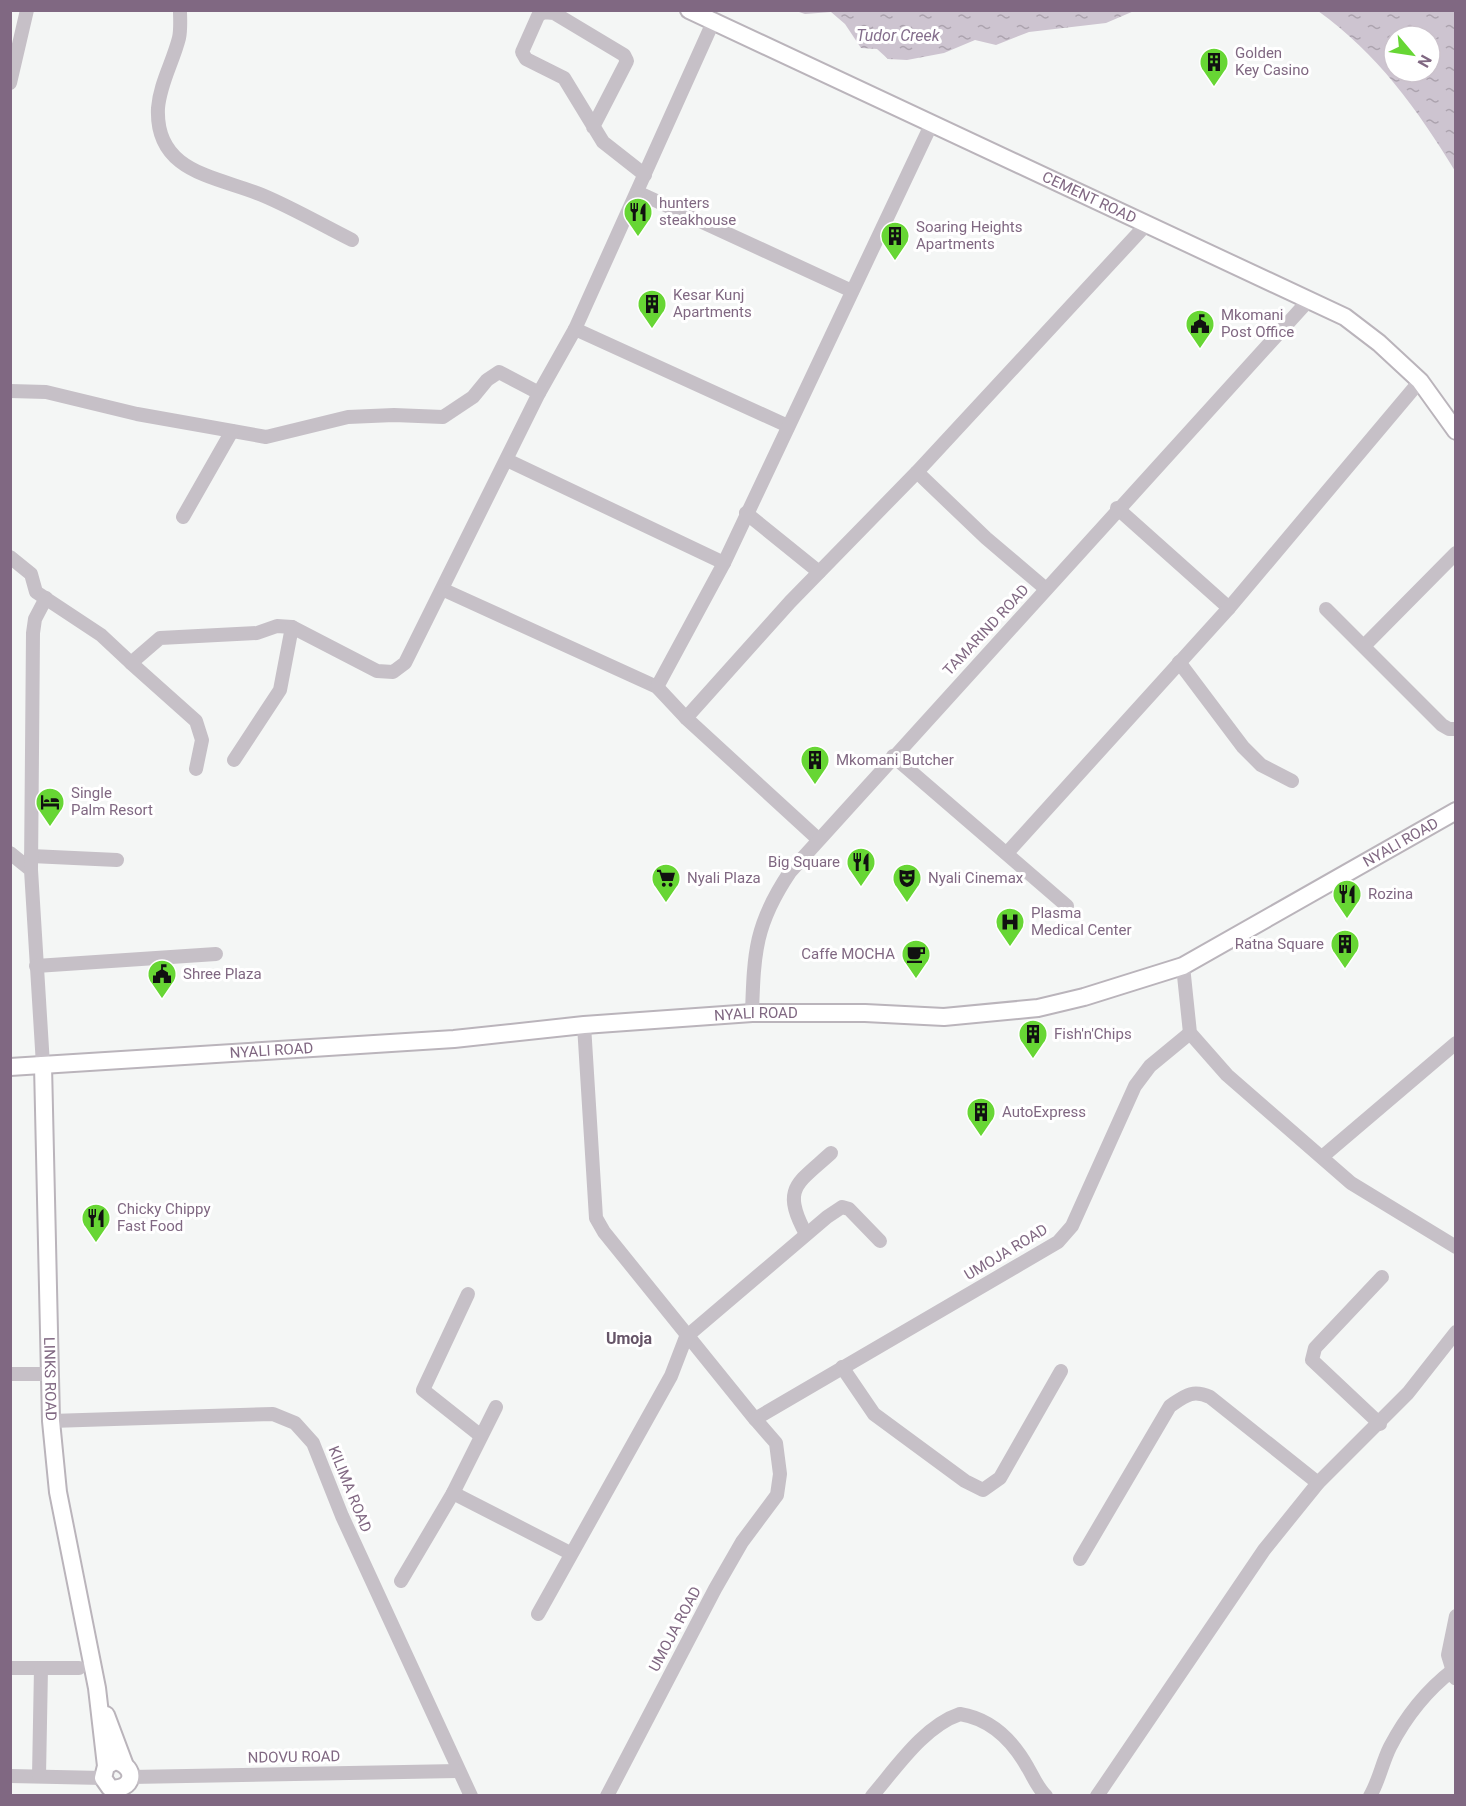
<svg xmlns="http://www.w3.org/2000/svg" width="1466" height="1806" font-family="Roboto,sans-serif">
<defs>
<pattern id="water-ripples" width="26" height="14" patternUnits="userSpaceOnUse" patternTransform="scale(1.5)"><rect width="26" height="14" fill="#cdc4d0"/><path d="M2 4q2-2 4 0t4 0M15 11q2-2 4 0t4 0" fill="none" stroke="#aca3ae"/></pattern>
</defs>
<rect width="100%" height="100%" fill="#f4f6f5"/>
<!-- water -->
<g fill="url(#water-ripples)" fill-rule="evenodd">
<path d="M796 11H1134L1106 23 1029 32 996 45 975 40 944 53 907 60 888 59 877 49 861 48 845 24 831 12 805 14Z"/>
<path d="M1318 11H1455V171C1418 110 1377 53 1318 11ZM1394 36H1430V72H1394Z"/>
</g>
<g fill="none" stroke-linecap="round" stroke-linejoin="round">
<!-- major casing -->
<g stroke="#bab4bb" stroke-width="20">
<g id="major">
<path id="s1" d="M689 10 1345 317 1379 343 1420 381 1456 431"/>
<path id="s2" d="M43 1065 51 1421 58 1492 97 1688 106 1766 103 1778 110 1788C133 1792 139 1767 115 1761L106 1766"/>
<path id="s3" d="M10 1067 454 1039 584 1025 752 1013H865L944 1017 1038 1008 1084 997 1183 966 1456 811"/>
<path d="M106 1715 124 1763"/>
</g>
</g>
<!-- minor -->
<g stroke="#c6c0c7" stroke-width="14">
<path d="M180 10C180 19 181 29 179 38 173 62 160 83 158 108 155 173 216 176 262 195 293 208 322 225 352 240"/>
<path d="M10 83 27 10"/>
<path d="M593 127 627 61 624 55 554 13 543 12 538 16 522 52 526 59 564 78 603 142 645 175"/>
<path d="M637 192 852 291"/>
<path d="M575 329 788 426"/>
<path d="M10 391 46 392 137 414 266 437 348 417 394 415 443 417 473 397 487 380 499 372 539 393"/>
<path d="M507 460 724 563"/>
<path d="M917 472 986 538 1046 589"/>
<path d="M1117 508 1229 608"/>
<path d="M746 513 819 572"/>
<path d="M183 517 232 431"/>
<path d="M10 557 31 574 36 592 101 635 131 663 160 638 257 633 277 626 292 627 377 671 393 672 405 663 539 393 575 329 714 20"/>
<path d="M444 590 657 687 686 718 818 839"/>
<path d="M1326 609 1442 725 1449 729H1456"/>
<path d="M1364 646 1456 553"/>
<path d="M1179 662 1243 747 1261 765 1292 781"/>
<path d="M131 663 196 721 202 740 196 769"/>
<path d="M657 687 724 563 931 125"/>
<path d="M686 718 790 602 917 472 1145 226"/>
<path d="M893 756 1067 906"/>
<path d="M234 760 280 690 292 627"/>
<path d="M10 853 31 870 43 1065"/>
<path d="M1007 853 1229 608 1420 381"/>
<path d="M31 856 117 860"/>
<path d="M31 870 33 633 35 619 46 598"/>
<path d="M36 966 216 954"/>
<path d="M1183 966 1190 1033 1227 1075 1351 1183 1456 1247"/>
<path d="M752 1013C754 952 755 924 790 872L1308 301"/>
<path d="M584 1025 596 1218 604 1232 755 1419 1058 1242 1072 1226 1135 1086 1150 1066 1190 1033"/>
<path d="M1322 1157 1456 1043"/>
<path d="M806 1234C781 1188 797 1184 831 1153"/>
<path d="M468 1294 423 1390 481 1436"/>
<path d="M842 1367 874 1414 965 1481 983 1490 1000 1478 1061 1371"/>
<path d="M10 1374H49"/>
<path d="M51 1421 273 1414 295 1423 313 1443 342 1516 471 1796"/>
<path d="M1380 1424 1312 1360 1315 1348 1382 1277"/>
<path d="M453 1493 570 1553"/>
<path d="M1080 1559 1170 1406C1185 1396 1192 1389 1210 1397L1318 1483"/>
<path d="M401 1581 453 1493 496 1407"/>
<path d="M538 1614 671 1376 686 1337 827 1217 842 1207 849 1209 880 1241"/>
<path d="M10 1668H41"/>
<path d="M1455 1678 1448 1655 1456 1616"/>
<path d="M10 1776 103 1778"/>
<path d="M39 1776 41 1668H79"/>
<path d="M131 1777 458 1771"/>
<path d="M607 1796 715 1589 742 1542 777 1495 780 1474 776 1443 755 1419"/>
<path d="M872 1796C896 1768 924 1726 960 1714 991 1719 1013 1741 1028 1768 1034 1778 1037 1787 1046 1796"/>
<path d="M1097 1796 1264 1550 1318 1483 1408 1393 1456 1332"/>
<path d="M1370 1796C1379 1781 1382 1763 1390 1747 1405 1718 1427 1690 1453 1670"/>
</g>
<!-- major -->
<use href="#major" stroke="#fff" stroke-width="16"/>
</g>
<!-- icons -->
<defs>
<g id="building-pin" transform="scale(1.5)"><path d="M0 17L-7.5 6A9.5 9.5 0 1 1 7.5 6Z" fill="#67d634" stroke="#fff"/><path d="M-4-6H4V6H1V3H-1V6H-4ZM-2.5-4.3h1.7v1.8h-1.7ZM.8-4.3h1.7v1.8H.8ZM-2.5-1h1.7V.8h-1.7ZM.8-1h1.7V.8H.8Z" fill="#111"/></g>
<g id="restaurant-pin" transform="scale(1.5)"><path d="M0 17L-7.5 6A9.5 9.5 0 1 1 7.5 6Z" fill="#67d634" stroke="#fff"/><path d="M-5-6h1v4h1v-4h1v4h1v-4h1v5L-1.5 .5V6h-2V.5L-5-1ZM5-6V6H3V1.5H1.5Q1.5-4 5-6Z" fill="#111"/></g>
<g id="civic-pin" transform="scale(1.5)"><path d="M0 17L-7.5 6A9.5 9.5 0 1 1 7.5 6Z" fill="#67d634" stroke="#fff"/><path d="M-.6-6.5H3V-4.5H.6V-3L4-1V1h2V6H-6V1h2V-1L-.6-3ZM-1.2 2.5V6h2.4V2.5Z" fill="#111"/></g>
<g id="hotel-pin" transform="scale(1.5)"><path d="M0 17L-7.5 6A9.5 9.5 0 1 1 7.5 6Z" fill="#67d634" stroke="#fff"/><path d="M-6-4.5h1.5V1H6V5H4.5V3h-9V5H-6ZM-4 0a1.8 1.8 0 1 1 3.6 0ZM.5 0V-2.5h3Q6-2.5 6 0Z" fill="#111"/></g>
<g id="supermarket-pin" transform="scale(1.5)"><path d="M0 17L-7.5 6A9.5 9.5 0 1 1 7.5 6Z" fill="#67d634" stroke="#fff"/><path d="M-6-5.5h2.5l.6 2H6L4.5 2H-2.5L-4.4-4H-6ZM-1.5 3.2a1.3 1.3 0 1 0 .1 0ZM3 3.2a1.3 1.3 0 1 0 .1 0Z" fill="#111"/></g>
<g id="theatre-pin" transform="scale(1.5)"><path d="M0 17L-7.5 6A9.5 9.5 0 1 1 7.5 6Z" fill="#67d634" stroke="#fff"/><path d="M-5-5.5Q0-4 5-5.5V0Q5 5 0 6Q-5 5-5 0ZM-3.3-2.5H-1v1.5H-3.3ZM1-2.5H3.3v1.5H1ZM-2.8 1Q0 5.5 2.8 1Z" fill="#111"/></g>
<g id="hospital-pin" transform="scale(1.5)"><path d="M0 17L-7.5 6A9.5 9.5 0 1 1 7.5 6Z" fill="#67d634" stroke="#fff"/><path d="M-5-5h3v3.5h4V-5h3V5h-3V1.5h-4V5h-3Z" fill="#111"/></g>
<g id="cafe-pin" transform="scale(1.5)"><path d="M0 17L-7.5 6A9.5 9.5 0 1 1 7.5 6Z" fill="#67d634" stroke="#fff"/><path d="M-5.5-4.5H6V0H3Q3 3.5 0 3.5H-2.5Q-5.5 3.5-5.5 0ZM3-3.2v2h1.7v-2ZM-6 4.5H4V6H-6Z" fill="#111"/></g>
</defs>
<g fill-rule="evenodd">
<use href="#building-pin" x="1214" y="62"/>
<use href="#restaurant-pin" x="638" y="212"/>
<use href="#building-pin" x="895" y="236"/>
<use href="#building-pin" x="652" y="304"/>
<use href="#civic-pin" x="1200" y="324"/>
<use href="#building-pin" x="815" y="760"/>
<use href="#hotel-pin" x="50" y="802"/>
<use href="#restaurant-pin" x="861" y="862"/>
<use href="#supermarket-pin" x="666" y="878"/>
<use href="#theatre-pin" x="907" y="878"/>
<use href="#restaurant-pin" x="1347" y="894"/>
<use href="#hospital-pin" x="1010" y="922"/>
<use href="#building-pin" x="1345" y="944"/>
<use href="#cafe-pin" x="916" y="954"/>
<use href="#civic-pin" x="162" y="974"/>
<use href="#building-pin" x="1033" y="1034"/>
<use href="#building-pin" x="981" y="1112"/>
<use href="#restaurant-pin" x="96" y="1218"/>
</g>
<g text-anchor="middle" stroke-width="6" stroke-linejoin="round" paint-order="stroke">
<!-- poi labels -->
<g font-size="15" fill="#806882" stroke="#fff" text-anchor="start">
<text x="1235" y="58">Golden<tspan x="1235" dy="17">Key Casino</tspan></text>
<text x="659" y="208">hunters<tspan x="659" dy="17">steakhouse</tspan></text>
<text x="916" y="232">Soaring Heights<tspan x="916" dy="17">Apartments</tspan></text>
<text x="673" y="300">Kesar Kunj<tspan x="673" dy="17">Apartments</tspan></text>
<text x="1221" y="320">Mkomani<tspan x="1221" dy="17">Post Office</tspan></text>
<text x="836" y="765">Mkomani Butcher</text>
<text x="71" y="798">Single<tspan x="71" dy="17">Palm Resort</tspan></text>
<text x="840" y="867" text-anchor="end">Big Square</text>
<text x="687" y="883">Nyali Plaza</text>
<text x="928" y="883">Nyali Cinemax</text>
<text x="1368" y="899">Rozina</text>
<text x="1031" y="918">Plasma<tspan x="1031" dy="17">Medical Center</tspan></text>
<text x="1324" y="949" text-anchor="end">Ratna Square</text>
<text x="895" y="959" text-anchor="end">Caffe MOCHA</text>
<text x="183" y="979">Shree Plaza</text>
<text x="1054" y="1039">Fish'n'Chips</text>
<text x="1002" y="1117">AutoExpress</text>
<text x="117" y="1214">Chicky Chippy<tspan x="117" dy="17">Fast Food</tspan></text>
</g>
<!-- street labels -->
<g font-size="15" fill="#806882" stroke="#fff">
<text dy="5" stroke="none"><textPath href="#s1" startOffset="442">CEMENT ROAD</textPath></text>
<text transform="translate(986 630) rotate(-47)" y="5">TAMARIND ROAD</text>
<text dy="5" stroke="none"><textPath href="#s3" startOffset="1432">NYALI ROAD</textPath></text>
<text dy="5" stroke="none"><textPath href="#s3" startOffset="748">NYALI ROAD</textPath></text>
<text dy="5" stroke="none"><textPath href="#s3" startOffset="262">NYALI ROAD</textPath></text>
<text transform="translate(1006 1252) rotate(-31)" y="5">UMOJA ROAD</text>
<text dy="5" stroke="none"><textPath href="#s2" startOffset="314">LINKS ROAD</textPath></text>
<text transform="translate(350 1489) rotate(68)" y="5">KILIMA ROAD</text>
<text transform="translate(675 1629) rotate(-62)" y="5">UMOJA ROAD</text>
<text transform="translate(294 1757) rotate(-1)" y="5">NDOVU ROAD</text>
</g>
<!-- water labels -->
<g font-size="16" font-style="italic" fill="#846e8c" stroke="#fff">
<text x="898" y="41">Tudor Creek</text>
</g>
<!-- neighbourhood labels -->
<g font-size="16" font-weight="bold" fill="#665568" stroke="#fff">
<text x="629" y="1344">Umoja</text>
</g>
</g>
<!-- border -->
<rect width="1466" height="1806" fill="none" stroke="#806882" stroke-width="24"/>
<!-- north arrow -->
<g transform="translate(1412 54) rotate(119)"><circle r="28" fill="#ffffff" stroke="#ccc3cd" stroke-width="1.5"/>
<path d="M0-4.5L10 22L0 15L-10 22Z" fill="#67d634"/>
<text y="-9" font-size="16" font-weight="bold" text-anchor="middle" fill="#806882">N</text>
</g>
</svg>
